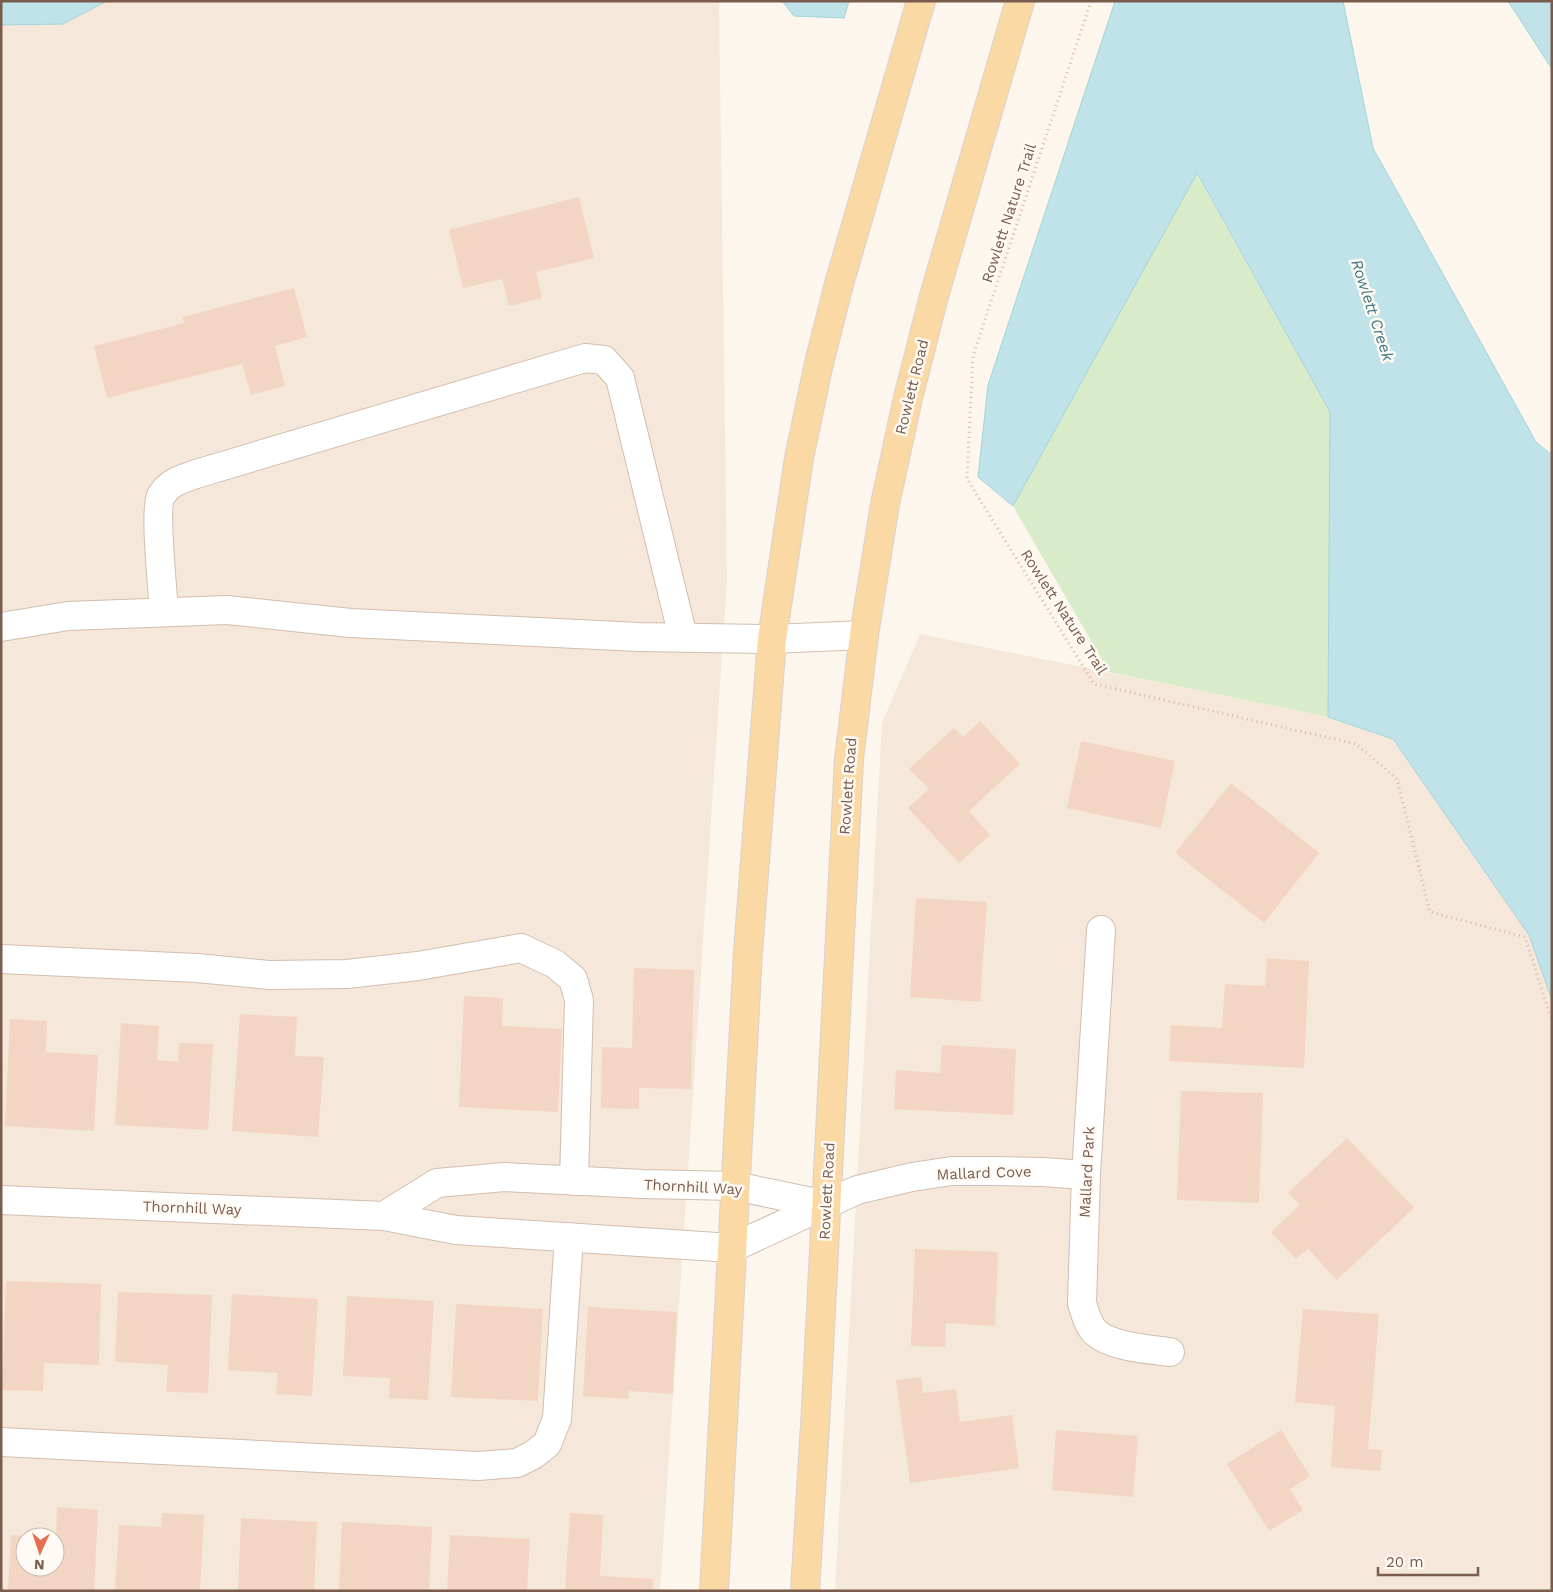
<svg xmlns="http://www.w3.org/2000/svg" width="1553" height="1592" font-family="'Work Sans',sans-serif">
<rect width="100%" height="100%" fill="#fdf6ec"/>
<!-- residential -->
<g fill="#f5e8da" fill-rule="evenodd">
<path d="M107 1H719L727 580 660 1591H1V25L63 24ZM25 1537H55V1567H25Z"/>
<path d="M920 634 1328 717 1392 739 1474 852 1529 935 1552 1000V1591H835L882 723Z"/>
</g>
<!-- green -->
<path fill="#d8ecc9" d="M1196 173 1330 412 1328 717 1109 672 1013 506Z"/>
<!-- water -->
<g fill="#bfe3e8" stroke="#a5d3da">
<path d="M1 1H107L63 24 1 25Z"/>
<path d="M782 1H849L844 18 794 16Z"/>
<path d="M1115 1H1343L1373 148 1536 442 1552 455V1000L1529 935 1393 739 1328 717 1330 412 1197 173 1013 506 978 477 988 385Z"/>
<path d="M1508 1H1552V69Z"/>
</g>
<!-- building -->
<g fill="#f3d5c3">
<path d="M579 197 594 258 536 272 542 298 509 306 502 279 463 288 449 230Z"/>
<path d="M294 288 307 337 275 346 285 386 251 395 242 364 107 398 94 346 184 323 182 317Z"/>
<path d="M980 721 1020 764 969 811 990 835 959 863 908 808 929 789 909 769 954 728 963 737Z"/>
<path d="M1081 741 1175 761 1161 828 1067 808Z"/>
<path d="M1231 783 1319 853 1264 923 1175 853Z"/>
<path d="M916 898 987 902 980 1002 910 997Z"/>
<path d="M1267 958 1309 961 1304 1068 1169 1061 1171 1025 1222 1028 1225 984 1265 986Z"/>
<path d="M634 968 694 970 691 1089 639 1088V1109L601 1108 602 1047 632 1048Z"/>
<path d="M464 996 503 998 502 1026 562 1029 558 1112 459 1107Z"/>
<path d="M240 1014 297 1017 295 1056 324 1057 318 1137 232 1131Z"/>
<path d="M10 1019 47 1021 46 1052 98 1055 94 1131 5 1126Z"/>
<path d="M121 1023 159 1026 157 1060 178 1062 179 1043 213 1044 208 1130 115 1125Z"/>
<path d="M942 1045 1016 1049 1013 1115 894 1109 896 1070 940 1073Z"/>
<path d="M1181 1091 1263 1093 1259 1203 1177 1200Z"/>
<path d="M1347 1138 1414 1208 1337 1280 1308 1249 1296 1259 1271 1232 1300 1205 1288 1193Z"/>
<path d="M915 1249 998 1252 995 1326 946 1323 945 1347 911 1346Z"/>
<path d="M6 1281 101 1284 99 1365 44 1363 43 1391 2 1390Z"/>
<path d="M118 1292 212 1295 208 1393 166 1392 168 1365 115 1362Z"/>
<path d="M232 1294 318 1299 312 1396 276 1394 278 1373 228 1370Z"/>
<path d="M347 1296 434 1301 428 1400 389 1398 390 1378 343 1376Z"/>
<path d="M456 1304 543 1309 538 1401 451 1397Z"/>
<path d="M588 1307 677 1312 673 1394 629 1391 628 1399 583 1396Z"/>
<path d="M1303 1309 1379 1314 1368 1449 1382 1450 1380 1471 1331 1467 1335 1406 1295 1402Z"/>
<path d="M921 1377 923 1393 956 1389 960 1422 1012 1415 1019 1468 910 1483 896 1380Z"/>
<path d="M1056 1430 1138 1436 1133 1497 1052 1490Z"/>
<path d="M1281 1430 1310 1476 1290 1489 1303 1510 1269 1531 1227 1464Z"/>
<path d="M57 1507 98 1510 94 1591H8L11 1535 25 1536V1567H55Z"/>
<path d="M162 1513 204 1515 200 1591H115L119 1525 161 1527Z"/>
<path d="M570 1513 603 1515 600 1576 653 1579V1591H565Z"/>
<path d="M241 1518 317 1522 314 1591H238Z"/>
<path d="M342 1522 432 1527 429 1591H339Z"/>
<path d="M450 1535 530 1539 527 1591H447Z"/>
</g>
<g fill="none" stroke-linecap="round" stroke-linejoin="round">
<!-- minor casing -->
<g stroke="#d1beb0" stroke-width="30">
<g id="minor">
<path d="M164 612C163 592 154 509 161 496 169 482 182 479 196 474L585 358 604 360 620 378 683 637"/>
<path d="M1 627 68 616 227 610 351 623 639 637 772 639 864 635"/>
<path d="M1101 930 1086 1175 1082 1303C1085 1313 1088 1325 1095 1332 1111 1347 1149 1349 1170 1352"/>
<path d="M1 959 197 968 269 975 347 974 418 966 521 948 555 964 573 979 579 1000 574 1181"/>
<path d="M1 1200 384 1216 456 1230 732 1248 857 1190 912 1177 952 1171H995L1042 1172 1086 1175"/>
<path d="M384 1216 437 1183 504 1177 643 1184 735 1186 826 1205"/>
<path d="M1 1442 478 1466 517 1463 533 1455 547 1444 557 1419 569 1237"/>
</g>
</g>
<!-- major casing -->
<g stroke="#dad1cd" stroke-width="30">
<g id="major">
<path d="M714 1591 748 952 772 639 799 458 819 363 839 284 921 1"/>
<path d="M805 1591 816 1408 849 759 864 635 885 504 908 398 934 296 1020 1"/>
</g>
</g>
<!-- path -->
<path stroke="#d9b8a5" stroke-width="3" stroke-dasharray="1 4" stroke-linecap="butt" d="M1091 1 973 356 967 479 1094 684 1356 744 1397 779 1430 912 1525 937 1552 1021"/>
<!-- minor -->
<use href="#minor" stroke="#fff" stroke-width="28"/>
<!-- major -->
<use href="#major" stroke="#fbd9a5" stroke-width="28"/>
</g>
<g text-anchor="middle" stroke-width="5" stroke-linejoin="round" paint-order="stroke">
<!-- street labels -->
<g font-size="15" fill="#7a5c4d" stroke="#fffaf3">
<text transform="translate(1009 213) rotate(-72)" y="5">Rowlett Nature Trail</text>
<text transform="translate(912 387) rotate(-76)" y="5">Rowlett Road</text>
<text transform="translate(1064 612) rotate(57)" y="5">Rowlett Nature Trail</text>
<text transform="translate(848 786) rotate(-86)" y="5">Rowlett Road</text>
<text transform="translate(1087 1172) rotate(-87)" y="5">Mallard Park</text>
<text transform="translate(984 1173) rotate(-2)" y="5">Mallard Cove</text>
<text transform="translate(693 1187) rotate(3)" y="5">Thornhill Way</text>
<text transform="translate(827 1191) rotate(-87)" y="5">Rowlett Road</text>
<text transform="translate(192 1208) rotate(2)" y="5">Thornhill Way</text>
</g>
<!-- water labels -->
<g font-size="16" font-style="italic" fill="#437c86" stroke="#fffaf3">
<text transform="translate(1373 310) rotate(72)" y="6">Rowlett Creek</text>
</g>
</g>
<!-- border -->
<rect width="1553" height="1592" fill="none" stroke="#7a5c4d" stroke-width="5"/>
<!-- north arrow -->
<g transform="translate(40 1552) rotate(183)"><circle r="24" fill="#fffaf3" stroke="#cabbb1"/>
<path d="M0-4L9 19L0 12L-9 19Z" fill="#e76f51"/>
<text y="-8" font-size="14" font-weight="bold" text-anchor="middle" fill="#7a5c4d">N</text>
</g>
<!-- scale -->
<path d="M1378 1567v8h100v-8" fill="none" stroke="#7a5c4d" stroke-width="2.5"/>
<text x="1386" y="1567" font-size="15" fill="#7a5c4d" stroke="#fffaf3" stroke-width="4" paint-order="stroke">20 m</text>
</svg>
